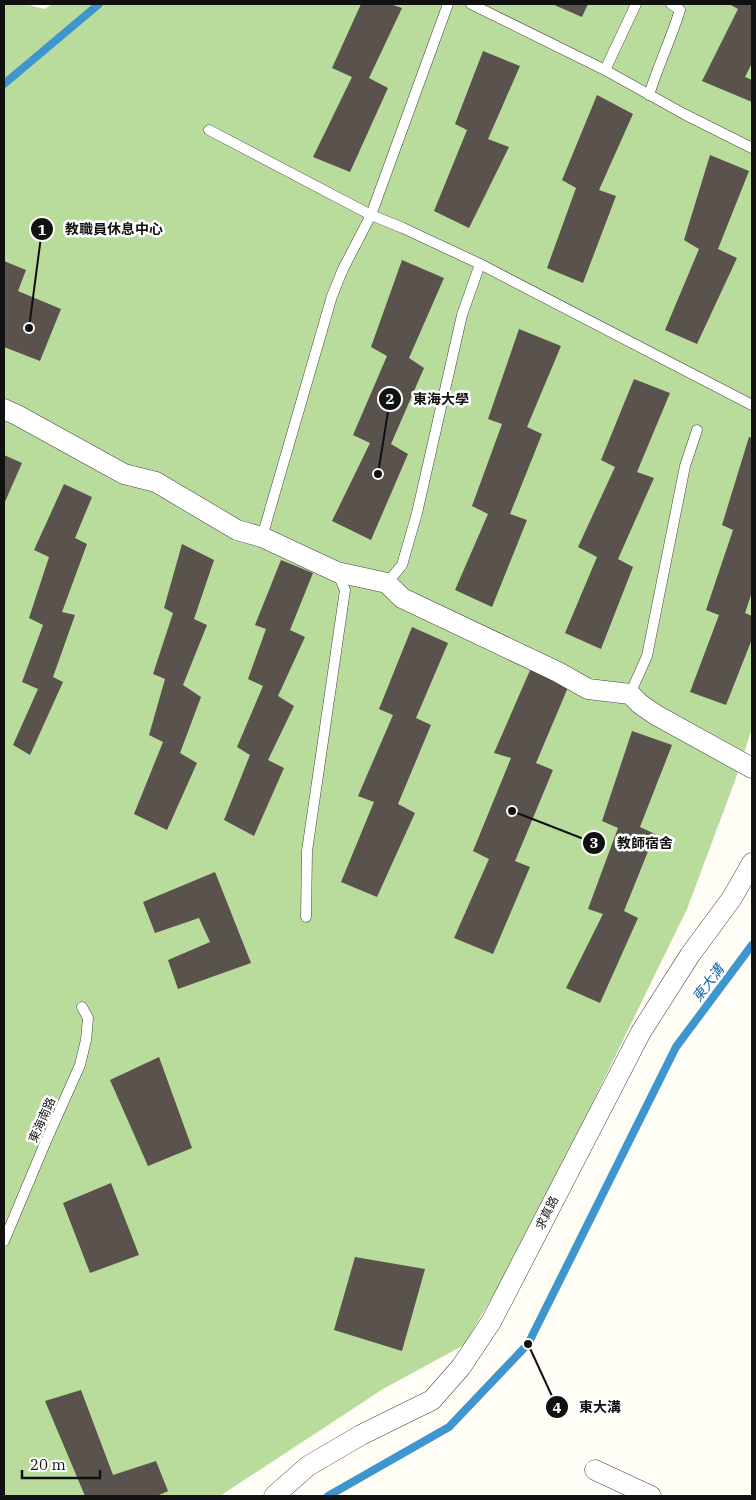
<svg xmlns="http://www.w3.org/2000/svg" width="756" height="1500" font-family="'IBM Plex Serif','Noto Sans TC',serif">
<rect width="100%" height="100%" fill="#fffdf5"/>
<!-- forest -->
<path fill="#b9dc9c" d="M4 4H26L44 9 53 4H752V728L736 778 687 909 524 1243 464 1345 383 1389 220 1496H4Z"/>
<g fill="none" stroke-linecap="round" stroke-linejoin="round">
<!-- stream -->
<g stroke="#3f96cf" stroke-width="8">
<path d="M4 84 99 4"/>
<path d="M328 1496 449 1427 528 1344 676 1047 752 945"/>
</g>
</g>
<!-- building -->
<g fill="#5a524d">
<path d="M361 4H390L402 8 369 78 388 88 350 172 313 157 352 77 332 68Z"/>
<path d="M552 4H588L582 17Z"/>
<path d="M729 4H752V63L745 77 752 80V102L702 81 738 9Z"/>
<path d="M483 51 520 66 488 139 509 147 469 228 434 211 467 130 455 124Z"/>
<path d="M597 95 633 114 599 190 616 196 583 283 547 268 576 188 562 180Z"/>
<path d="M710 155 749 171 718 249 737 258 697 344 665 330 699 249 684 240Z"/>
<path d="M402 260 444 278 409 358 424 368 391 444 408 454 371 540 332 521 370 443 353 435 387 356 371 347Z"/>
<path d="M4 261 26 270 18 291 61 309 40 361 4 347Z"/>
<path d="M519 329 561 346 527 427 542 434 510 514 527 520 492 607 455 590 488 514 472 506 502 424 488 419Z"/>
<path d="M634 379 670 393 637 472 654 478 618 559 633 567 601 649 565 633 597 557 578 547 615 467 601 460Z"/>
<path d="M749 437 752 438V592L745 613 752 616V639L726 705 690 692 719 615 706 610 733 530 722 525Z"/>
<path d="M4 455 22 463 4 504Z"/>
<path d="M64 484 92 497 75 538 87 544 62 612 75 615 53 677 63 682 30 755 13 745 38 689 22 682 43 625 29 618 49 557 34 550Z"/>
<path d="M182 544 214 560 194 619 207 625 183 685 201 697 180 753 197 763 167 830 134 814 163 742 149 735 165 679 153 674 173 613 164 608Z"/>
<path d="M281 560 313 573 290 630 305 637 278 696 294 706 268 760 284 768 254 836 224 820 250 755 237 747 263 686 248 679 266 629 255 625Z"/>
<path d="M412 627 448 643 416 718 431 725 398 804 415 813 377 897 341 882 374 802 358 796 393 715 379 709Z"/>
<path d="M531 668 569 685 536 763 553 770 515 861 530 867 493 954 454 938 489 859 473 851 511 758 494 753Z"/>
<path d="M632 731 672 745 640 827 655 834 624 911 638 918 600 1003 566 988 603 914 588 909 618 828 602 821Z"/>
<path d="M215 872 251 963 178 989 168 960 210 942 199 918 155 933 143 902Z"/>
<path d="M159 1057 192 1148 148 1166 110 1080Z"/>
<path d="M111 1183 139 1255 90 1273 63 1203Z"/>
<path d="M355 1257 425 1269 402 1351 334 1330Z"/>
<path d="M81 1390 113 1475 156 1461 168 1491 157 1496H85L45 1401Z"/>
</g>
<g fill="none" stroke-linecap="round" stroke-linejoin="round">
<!-- lane casing -->
<g stroke="#444" stroke-width="11">
<g id="lane">
<path d="M471 4 605 70 684 114 752 148"/>
<path d="M605 70 636 4"/>
<path d="M649 95C658 66 671 39 680 10L671 4"/>
<path d="M209 130 371 215 403 228 480 264 752 405"/>
<path d="M262 537 332 296 343 269 371 215 448 4"/>
<path d="M387 583 402 565 417 513 462 315 480 264"/>
<path d="M630 694 647 656 685 466 697 430"/>
<path d="M306 917 307 851 345 590 337 572"/>
<path d="M4 1241 46 1141 80 1065 86 1040 88 1018 82 1007"/>
</g>
</g>
<!-- street casing -->
<g stroke="#444" stroke-width="21">
<g id="street">
<path d="M4 409 17 415 124 474 156 482 237 530 262 537 337 572 387 583 402 598 558 672 588 689 630 694 640 704 656 715 752 768"/>
<path d="M595 1470 651 1496"/>
<path d="M274 1496 308 1466 361 1435 432 1400 461 1367 491 1322 641 1032 690 955 732 898 752 863"/>
</g>
</g>
<!-- lane -->
<use href="#lane" stroke="#fff" stroke-width="10"/>
<!-- street -->
<use href="#street" stroke="#fff" stroke-width="20"/>
</g>
<g text-anchor="middle" stroke-width="5" stroke-linejoin="round" paint-order="stroke">
<!-- street labels -->
<g font-size="12" fill="#111" stroke="#fff">
<text transform="translate(42 1120) rotate(-66)" y="4">東海南路</text>
<text transform="translate(547 1213) rotate(-63)" y="4">求真路</text>
</g>
<!-- water labels -->
<g font-size="14" font-style="italic" fill="#1768a6" stroke="#fff">
<text transform="translate(708 983) rotate(-53)" y="5">東大溝</text>
</g>
</g>
<!-- callouts -->
<path fill="none" stroke="#111" stroke-width="2" d="M29 328L42 229M378 474L390 399M512 811L594 843M528 1344L557 1407"/>
<g fill="#111" stroke="#fff" stroke-width="2">
<circle cx="29" cy="328" r="5"/>
<circle cx="378" cy="474" r="5"/>
<circle cx="512" cy="811" r="5"/>
<circle cx="528" cy="1344" r="5"/>
<circle cx="42" cy="229" r="12"/>
<circle cx="390" cy="399" r="12"/>
<circle cx="594" cy="843" r="12"/>
<circle cx="557" cy="1407" r="12"/>
</g>
<g font-size="15" text-anchor="middle" font-weight="bold" fill="#fff">
<text x="42" y="235">1</text>
<text x="390" y="404">2</text>
<text x="594" y="848">3</text>
<text x="557" y="1413">4</text>
</g>
<g font-size="14" text-anchor="middle" font-weight="bold" fill="#111" stroke="#fff" stroke-width="5" stroke-linejoin="round" paint-order="stroke">
<text x="114" y="234">教職員休息中心</text>
<text x="441" y="404">東海大學</text>
<text x="645" y="848">教師宿舍</text>
<text x="600" y="1412">東大溝</text>
</g>
<!-- border -->
<rect width="756" height="1500" fill="none" stroke="#111111" stroke-width="10"/>
<!-- scale -->
<path d="M22 1470v8h78v-8" fill="none" stroke="#111111" stroke-width="2.5"/>
<text x="30" y="1470" font-size="15" fill="#111111" stroke="#ffffff" stroke-width="4" paint-order="stroke">20 m</text>
</svg>
